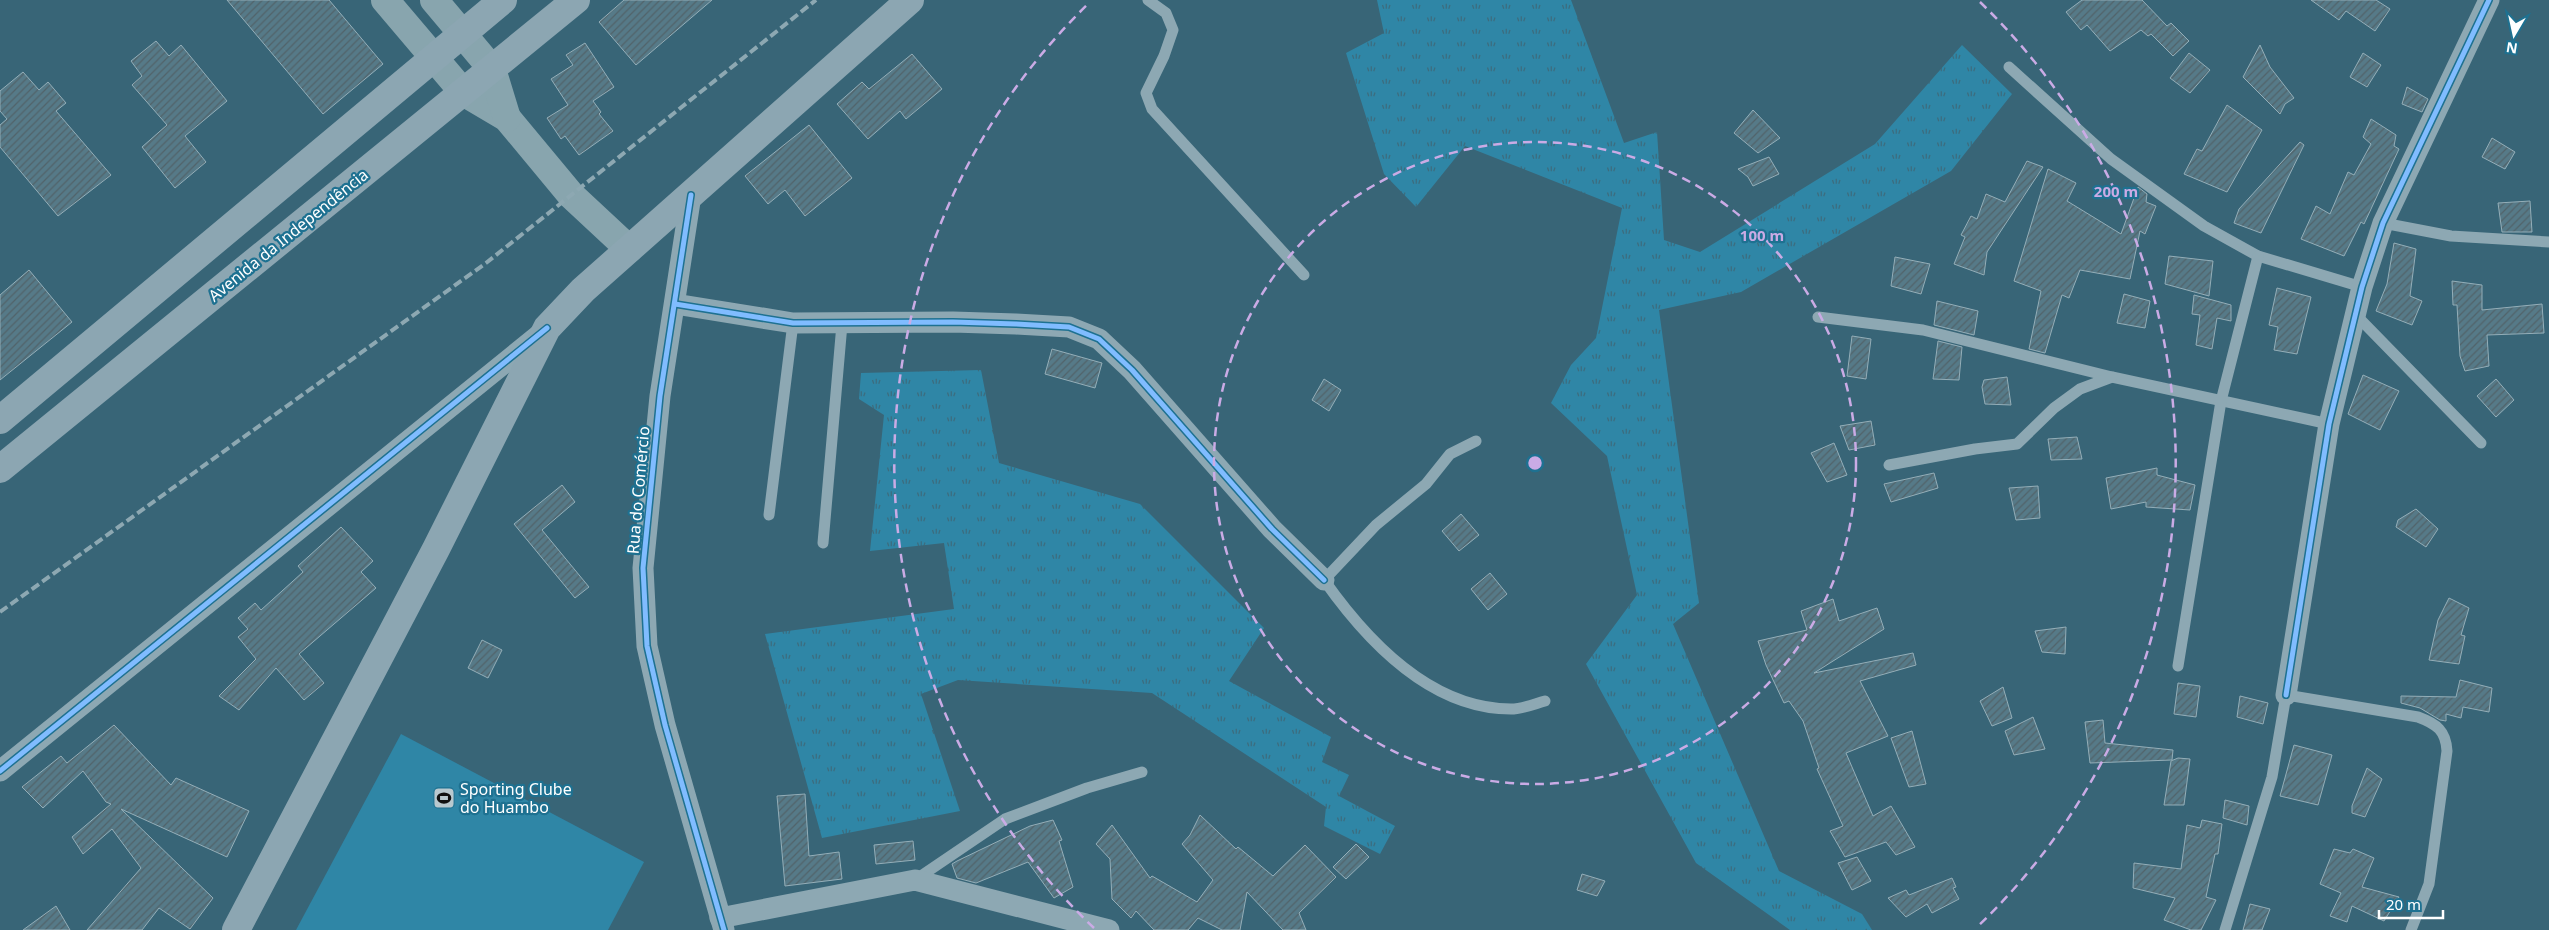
<svg xmlns="http://www.w3.org/2000/svg" width="2549" height="930" font-family="'Noto Sans',sans-serif">
<defs>
<pattern id="grass-tufts" width="24" height="20" patternUnits="userSpaceOnUse" patternTransform="scale(1.25)"><rect width="24" height="20" fill="#2f86a6"/><path d="M3 7l-1-3M5 7V3M7 7l1-3M15 17l-1-3M17 17v-4M19 17l1-3" fill="none" stroke="#3c6c7e"/></pattern>
<pattern id="building-hatch" width="6" height="6" patternUnits="userSpaceOnUse" patternTransform="scale(1.25)"><rect width="6" height="6" fill="#567a88"/><path d="M-1 1l2-2M0 6l6-6M5 7l2-2" fill="none" stroke="#51636a"/></pattern>
</defs>
<rect width="100%" height="100%" fill="#386577"/>
<!-- grass -->
<g fill="url(#grass-tufts)">
<path d="M1377 0H1571L1624 143 1657 132 1664 240 1700 252 1875 144 1962 45 2012 94 1951 171 1741 292 1659 310 1699 603 1673 624 1779 871 1862 914 1872 930H1790L1696 863 1586 664 1637 595 1607 456 1551 403 1571 365 1596 338 1622 208 1465 146 1416 207 1384 174 1346 53 1384 33Z"/>
<path d="M981 370 999 463 1140 504 1264 628 1229 681 1331 737 1322 762 1349 775 1339 796 1395 826 1380 854 1324 826 1326 807 1152 693 958 680 921 694 960 811 822 838 765 634 954 609 944 543 870 551 884 415 859 399 861 373Z"/>
</g>
<!-- pitch -->
<path fill="#2f86a6" d="M401 734 644 862 608 930H296Z"/>
<!-- building -->
<g fill="url(#building-hatch)" stroke="#94aeb8">
<path d="M227 0H329L383 64 323 114Z"/>
<path d="M624 0H712L636 65 599 22Z"/>
<path d="M2082 0H2142L2167 26 2171 23 2189 41 2173 56 2151 34 2148 36 2141 30 2110 51 2087 25 2081 30 2066 12Z"/>
<path d="M2311 0H2376L2390 9 2375 31 2346 11 2339 20Z"/>
<path d="M156 41 169 56 181 45 227 101 185 136 206 162 175 188 142 147 167 125 132 85 142 76 131 61Z"/>
<path d="M585 43 614 87 593 101 601 112 599 114 613 131 579 155 565 136 561 139 547 118 568 105 551 79 573 65 566 55Z"/>
<path d="M2260 45 2270 67 2294 98 2285 104 2280 114 2243 77Z"/>
<path d="M2189 53 2210 70 2190 93 2170 78Z"/>
<path d="M2363 53 2381 65 2367 87 2350 77Z"/>
<path d="M912 54 942 89 906 119 900 111 868 139 837 104 862 82 869 89Z"/>
<path d="M23 72 39 90 48 82 66 103 56 111 111 175 58 216 0 147V125L7 119 0 111V91Z"/>
<path d="M2407 87 2428 99 2422 112 2402 104Z"/>
<path d="M2227 105 2262 130 2227 192 2184 174 2197 149 2202 151Z"/>
<path d="M1753 110 1780 138 1758 153 1734 133Z"/>
<path d="M2371 119 2396 135 2394 146 2399 149 2364 224 2361 222 2344 256 2301 239 2316 206 2330 214 2348 172 2354 175 2371 144 2363 137Z"/>
<path d="M809 125 852 178 805 216 785 190 768 204 745 176Z"/>
<path d="M2492 138 2515 152 2505 169 2482 157Z"/>
<path d="M2300 142 2304 145 2261 233 2234 223 2239 209Z"/>
<path d="M1769 157 1779 174 1753 186 1748 177 1738 169Z"/>
<path d="M2027 161 2043 167 1987 252 1984 275 1954 264 1965 237 1961 235 1971 216 1977 219 1986 194 2005 202Z"/>
<path d="M2048 169 2076 183 2067 201 2121 234 2138 187 2147 194 2146 202 2156 206 2145 234 2140 231 2130 279 2080 270 2069 298 2062 295 2045 353 2029 349 2041 291 2014 281Z"/>
<path d="M2530 201 2532 232H2502L2498 203Z"/>
<path d="M2394 243 2416 249 2410 296 2422 301 2412 325 2376 311 2387 284Z"/>
<path d="M2169 256 2213 261 2209 296 2165 284Z"/>
<path d="M1895 257 1930 264 1921 294 1891 286Z"/>
<path d="M29 270 72 322 0 380V295Z"/>
<path d="M2452 281 2482 285V310L2542 304 2544 333 2487 335 2489 366 2465 371 2460 356 2457 305H2453Z"/>
<path d="M2277 288 2311 297 2297 354 2274 350 2278 327 2269 325Z"/>
<path d="M2124 294 2150 301 2145 328 2117 323Z"/>
<path d="M2194 295 2231 305V321L2217 318 2212 349 2196 345 2200 315 2192 314Z"/>
<path d="M1937 301 1978 311 1974 335 1934 325Z"/>
<path d="M1852 336 1871 339 1866 379 1847 376Z"/>
<path d="M1938 341 1962 347 1959 380 1933 379Z"/>
<path d="M1052 349 1102 363 1095 388 1045 374Z"/>
<path d="M2363 375 2399 391 2380 430 2348 414Z"/>
<path d="M2007 377 2011 405 1985 404 1982 387 1984 380Z"/>
<path d="M1324 379 1341 390 1329 411 1312 400Z"/>
<path d="M2496 379 2514 400 2496 417 2477 396Z"/>
<path d="M1871 421 1875 445 1849 450 1840 426Z"/>
<path d="M2077 437 2082 459 2051 460 2048 439Z"/>
<path d="M1834 443 1847 475 1827 482 1811 453Z"/>
<path d="M2157 468V475L2195 485 2190 510 2146 507V502L2111 509 2106 478Z"/>
<path d="M1934 473 1938 488 1891 502 1884 484Z"/>
<path d="M562 485 575 502 542 530 589 587 575 598 514 524Z"/>
<path d="M2038 486 2040 518 2016 520 2009 488Z"/>
<path d="M2416 509 2438 529 2426 547 2396 527 2398 520Z"/>
<path d="M1461 514 1479 535 1459 551 1442 531Z"/>
<path d="M341 527 373 561 361 572 376 588 299 654 324 683 304 700 276 668 239 710 219 696 256 659 238 637 248 629 238 618 255 603 261 610 303 572 298 566Z"/>
<path d="M1490 573 1507 594 1488 610 1471 589Z"/>
<path d="M2449 598 2469 608 2461 635 2465 636 2459 664 2429 660 2438 620Z"/>
<path d="M1833 599 1839 621 1877 608 1884 629 1814 673 1913 653 1916 665 1860 681 1888 736 1846 753 1873 816 1891 806 1915 847 1896 855 1886 842 1845 857 1830 831 1843 826 1817 769 1819 768 1803 721 1789 701 1784 703 1766 665 1758 641 1807 630 1801 611Z"/>
<path d="M2066 627 2065 654 2042 652 2035 631Z"/>
<path d="M482 640 502 650 488 678 468 668Z"/>
<path d="M2460 680 2492 688 2489 712 2463 707 2461 718 2446 714V721L2440 720 2420 708 2401 703V696L2456 697Z"/>
<path d="M2178 683 2200 686 2196 717 2174 714Z"/>
<path d="M2003 687 2012 718 1992 726 1980 701Z"/>
<path d="M2240 696 2268 703 2263 724 2237 717Z"/>
<path d="M2033 717 2045 749 2014 755 2005 731Z"/>
<path d="M2103 720 2105 743 2173 750 2172 760 2090 763 2085 722Z"/>
<path d="M114 725 171 785 176 778 249 811 227 857 121 809 213 898 190 929 159 908 142 930H87L141 868 112 829 83 854 72 837 111 804 106 802 83 771 43 808 22 787 61 756 67 763Z"/>
<path d="M1912 731 1926 784 1909 787 1891 738Z"/>
<path d="M2294 745 2332 755 2318 805 2280 796Z"/>
<path d="M2178 758 2190 759 2184 805H2164L2171 761Z"/>
<path d="M2367 768 2382 779 2365 817 2352 813V806Z"/>
<path d="M805 794 809 856 839 852 842 879 785 886 777 796Z"/>
<path d="M2225 800 2249 806 2247 825 2223 818Z"/>
<path d="M1200 815 1236 849 1238 847 1273 876 1305 845 1336 877 1299 913 1306 930H1283L1247 892 1240 930H1222L1198 918 1188 930H1154L1136 911 1131 918 1112 899 1110 859 1096 844 1112 825 1150 878 1152 876 1197 902 1213 880 1182 844 1190 835Z"/>
<path d="M1053 820 1062 840 1059 841 1073 887 1054 898 1028 862 976 883 957 878 952 864 957 861 1030 826Z"/>
<path d="M2202 820 2222 824 2218 854H2215L2206 897 2216 900 2201 930H2191L2164 920 2175 898 2133 888 2134 863 2181 869 2187 825 2200 828Z"/>
<path d="M913 841 915 860 876 864 874 845Z"/>
<path d="M1356 844 1369 857 1346 879 1333 867Z"/>
<path d="M2334 849 2350 853 2353 849 2374 858 2362 887 2399 897 2384 921 2352 906 2347 922 2330 916 2341 893 2320 884Z"/>
<path d="M1857 857 1871 881 1852 890 1838 863Z"/>
<path d="M1582 874 1605 881 1597 896 1577 890Z"/>
<path d="M1952 878 1956 887 1953 888 1959 899 1932 913 1927 904 1906 917 1888 898 1906 890 1909 895Z"/>
<path d="M2250 904 2270 909 2262 930H2243Z"/>
<path d="M56 906 70 930H23Z"/>
</g>
<g fill="none" stroke-linecap="round" stroke-linejoin="round">
<!-- lane -->
<g stroke="#8da8b3" stroke-width="11">
<path d="M1148 0 1166 13 1173 30 1164 56 1146 93 1152 109 1304 275"/>
<path d="M2009 67 2111 159 2204 226 2258 256 2362 287"/>
<path d="M2383 223 2451 236 2549 242"/>
<path d="M2355 314 2481 443"/>
<path d="M1818 317 1923 330 2112 377 2329 424"/>
<path d="M1476 441 1450 454 1426 484 1376 525 1324 580C1367 641 1430 709 1511 709 1522 709 1534 704 1545 701"/>
<path d="M1889 465 1975 449 2017 444 2054 408 2080 389 2112 377"/>
<path d="M769 515 793 323"/>
<path d="M823 543 842 324"/>
<path d="M2178 666 2221 401 2258 256"/>
<path d="M915 880 1005 819 1087 788 1142 772"/>
<path d="M2225 930 2272 777 2286 695 2418 717C2437 724 2446 731 2447 751L2429 884 2411 930"/>
</g>
<!-- street -->
<g stroke="#8da8b3" stroke-width="21">
<path d="M691 195 660 396 643 568 647 646 665 725 724 930"/>
<path d="M675 304 793 323 953 322 1016 324 1069 327 1099 339 1132 370 1272 529 1324 580"/>
<path d="M2286 695 2329 424 2362 287 2383 223 2489 0"/>
<path d="M0 771 544 331"/>
<path d="M720 918 915 880 1109 930"/>
</g>
<!-- secondary -->
<g stroke="#88a5ae" stroke-width="28">
<path d="M385 0 463 92 507 118 571 195 629 249"/>
<path d="M434 0 492 69 507 118"/>
</g>
<!-- primary -->
<g stroke="#8ca6b2" stroke-width="28">
<path d="M0 420 503 0"/>
<path d="M0 469 576 0"/>
<path d="M236 930 436 549 547 328 583 290 910 0"/>
</g>
<!-- rail -->
<path stroke="#8da8b2" stroke-width="4" stroke-dasharray="9 4" stroke-linecap="butt" d="M0 612 486 263 816 0"/>
<!-- cycleway casing -->
<g stroke="#1e7191" stroke-width="8">
<g id="cycleway">
<path d="M691 195 660 396 643 568 647 646 665 725 724 930"/>
<path d="M675 304 793 323 953 322 1016 324 1069 327 1099 339 1132 370 1272 529 1324 580"/>
<path d="M2286 695 2329 424 2362 287 2383 223 2489 0"/>
<path d="M0 771 547 328"/>
</g>
</g>
<!-- cycleway -->
<use href="#cycleway" stroke="#80bcff" stroke-width="5"/>
</g>
<!-- distance rings -->
<g fill="none" stroke="#caabe5" stroke-width="2.5" stroke-dasharray="9 6">
<circle cx="1535" cy="463" r="321"/>
<path d="M1094 928A641 641 0 0 1 1090 2M1980 2A641 641 0 0 1 1976 928"/>
</g>
<!-- icons -->
<defs>
<g id="stadium-square" transform="scale(1.125)"><rect x="-9" y="-9" width="18" height="18" rx="4" fill="#b9c9cf" stroke="#1e7191"/><path d="M0-5a6.5 5 0 1 0 0 10a6.5 5 0 1 0 0-10ZM-3.5-1.8h7v3.6h-7Z" fill="#111"/></g>
</defs>
<g fill-rule="evenodd">
<use href="#stadium-square" x="444" y="798"/>
</g>
<g text-anchor="middle" stroke-width="4.5" stroke-linejoin="round" paint-order="stroke">
<!-- street labels -->
<g font-size="16" fill="#fff" stroke="#1e7191">
<text transform="translate(288 235) rotate(-39)" y="6">Avenida da Independência</text>
<text transform="translate(638 490) rotate(-85)" y="6">Rua do Comércio</text>
</g>
<!-- poi labels -->
<g font-size="16" fill="#fff" stroke="#1e7191" text-anchor="start">
<text x="460" y="795">Sporting Clube<tspan x="460" dy="18">do Huambo</tspan></text>
</g>
</g>
<circle cx="1535" cy="463" r="8" fill="#caabe5" stroke="#1e7191" stroke-width="2.5"/>
<g font-size="15" text-anchor="middle" font-weight="bold" fill="#caabe5" stroke="#1e7191" stroke-width="4.5" stroke-linejoin="round" paint-order="stroke">
<text x="2116" y="197">200 m</text>
<text x="1762" y="241">100 m</text>
</g>
<!-- north arrow -->
<g transform="translate(2514 35) rotate(189)" stroke="#1e7191" stroke-width="4" paint-order="stroke">
<path d="M0-4L9 19L0 12L-9 19Z" fill="#ffffff"/>
<text y="-8" font-size="14" font-weight="bold" text-anchor="middle" fill="#ffffff">N</text>
</g>
<!-- scale -->
<path d="M2379 910v8h64v-8" fill="none" stroke="#ffffff" stroke-width="2.5"/>
<text x="2386" y="910" font-size="15" fill="#ffffff" stroke="#1e7191" stroke-width="4" paint-order="stroke">20 m</text>
</svg>
